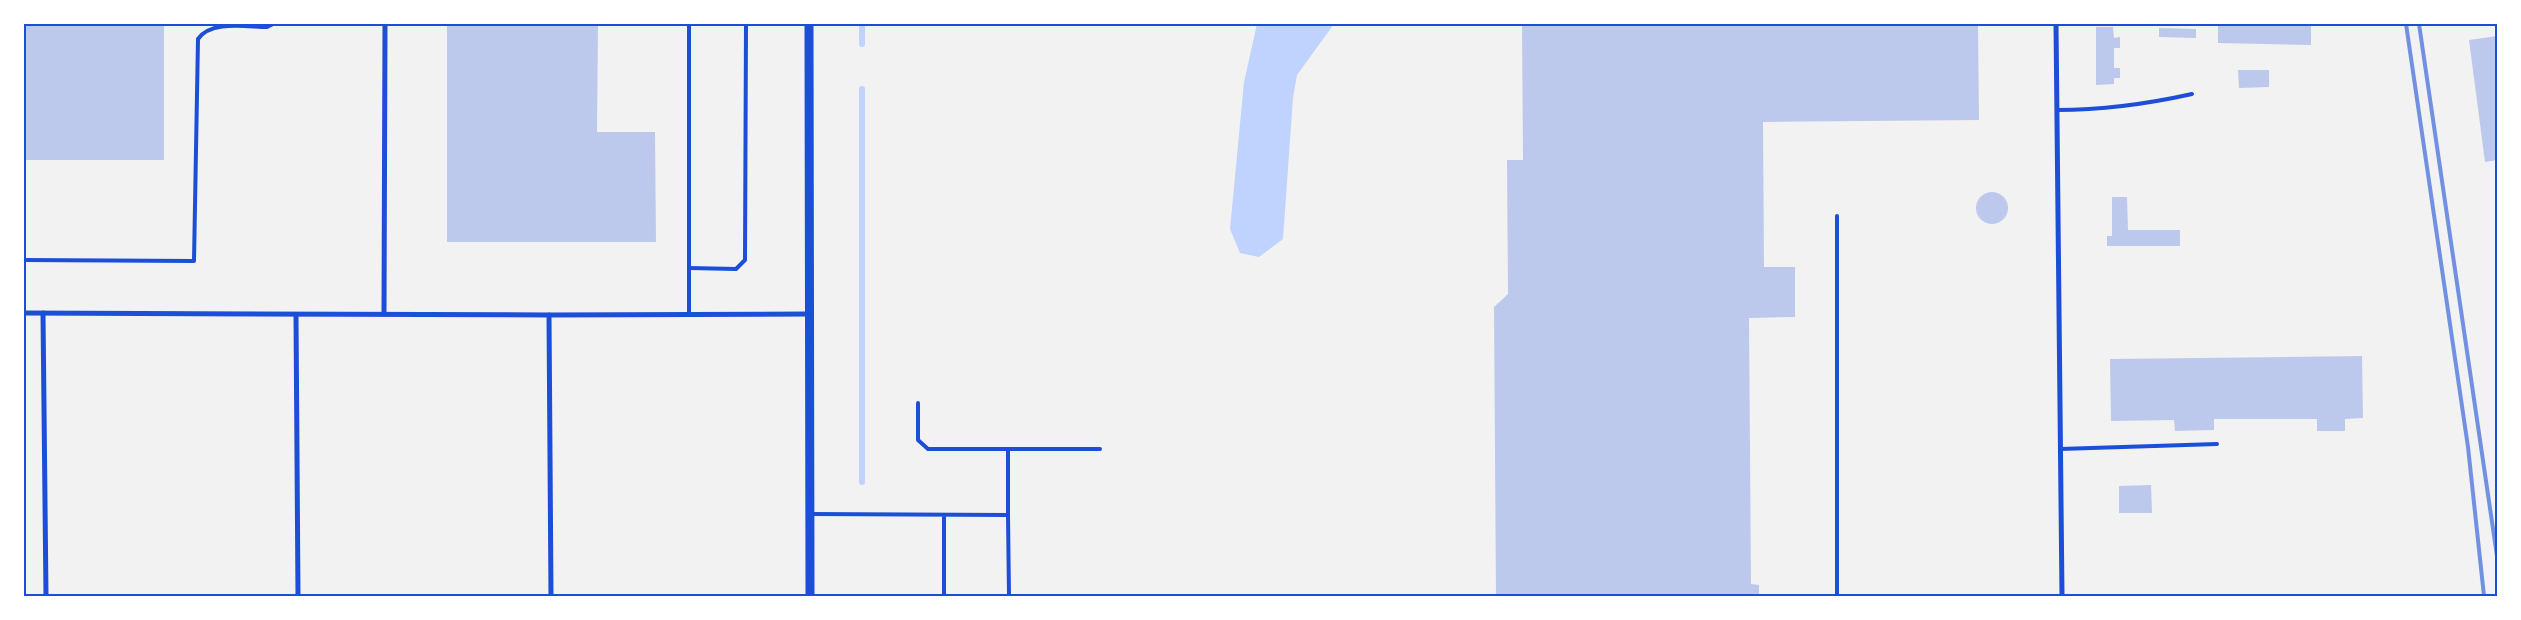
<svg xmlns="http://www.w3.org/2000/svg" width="2521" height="620" font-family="'Golos Text',sans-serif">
<rect width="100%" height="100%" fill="#f2f2f2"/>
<!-- water -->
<path fill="#bfd3fe" d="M1257 24H1334L1297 75 1293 98 1283 239 1259 257 1240 253 1230 229 1244 82Z"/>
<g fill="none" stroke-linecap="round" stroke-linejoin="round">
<!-- stream -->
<g stroke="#bfd3fe" stroke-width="6">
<path d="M862 24V44"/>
<path d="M862 89V482"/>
</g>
</g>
<!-- building -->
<g fill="#bdc9ec">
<rect x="24" y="24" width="140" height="136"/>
<path d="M447 24H598L597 132H655L656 242H447Z"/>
<path d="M1522 24H1978L1979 120 1763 122 1764 267H1795V317L1749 318 1751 584 1759 585V596H1496L1494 307 1508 294 1507 160H1523Z"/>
<path d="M2218 24H2311V45L2218 43Z"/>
<path d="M2096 27H2113L2114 38 2120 37V48H2114V68H2120V78H2114V84L2096 85Z"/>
<path d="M2159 28 2196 29V38L2159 37Z"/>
<path d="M2497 36V160L2485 162 2469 40Z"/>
<path d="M2238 70H2269V87L2239 88Z"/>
<circle cx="1992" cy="208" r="16"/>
<path d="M2112 197H2127L2128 230H2180V246H2107V236H2112Z"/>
<path d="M2362 356 2363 418 2345 419V431H2317V419H2214V430L2175 431 2174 420 2111 421 2110 359Z"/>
<path d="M2151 485 2152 513H2119V486Z"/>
</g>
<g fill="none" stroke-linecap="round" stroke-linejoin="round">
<!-- service -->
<g stroke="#1d4ed8" stroke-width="4">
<path d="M2057 110C2104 110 2147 104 2192 94"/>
<path d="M24 260 194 261 198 39C211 20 247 27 267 27L273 24"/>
<path d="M689 268 736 269 745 260 746 24"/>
<path d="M689 315V24"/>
<path d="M918 403V440L928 449H1008"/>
<path d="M2060 449 2217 444"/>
<path d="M810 514 1008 515 1009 596H944V515"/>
<path d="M1008 515V449H1100"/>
<path d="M1837 596V216"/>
</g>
<!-- minor -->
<g stroke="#1d4ed8" stroke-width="5">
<path d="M2056 24 2062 596"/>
<path d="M24 313 549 315 810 314"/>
<path d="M43 313 46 596"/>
<path d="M384 314 385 24"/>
<path d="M296 315 298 596"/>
<path d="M549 315 551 596"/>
</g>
<!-- tertiary -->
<path stroke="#1d4ed8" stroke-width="9" d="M809 24 810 596"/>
<!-- rail -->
<g stroke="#7290e2" stroke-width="4">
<path d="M2406 24 2468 447 2484 596"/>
<path d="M2419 24 2497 556"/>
</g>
</g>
<!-- border -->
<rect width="2521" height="620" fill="none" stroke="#ffffff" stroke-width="50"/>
<rect x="25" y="25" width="2471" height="570" fill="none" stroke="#1d4ed8" stroke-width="2"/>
</svg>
